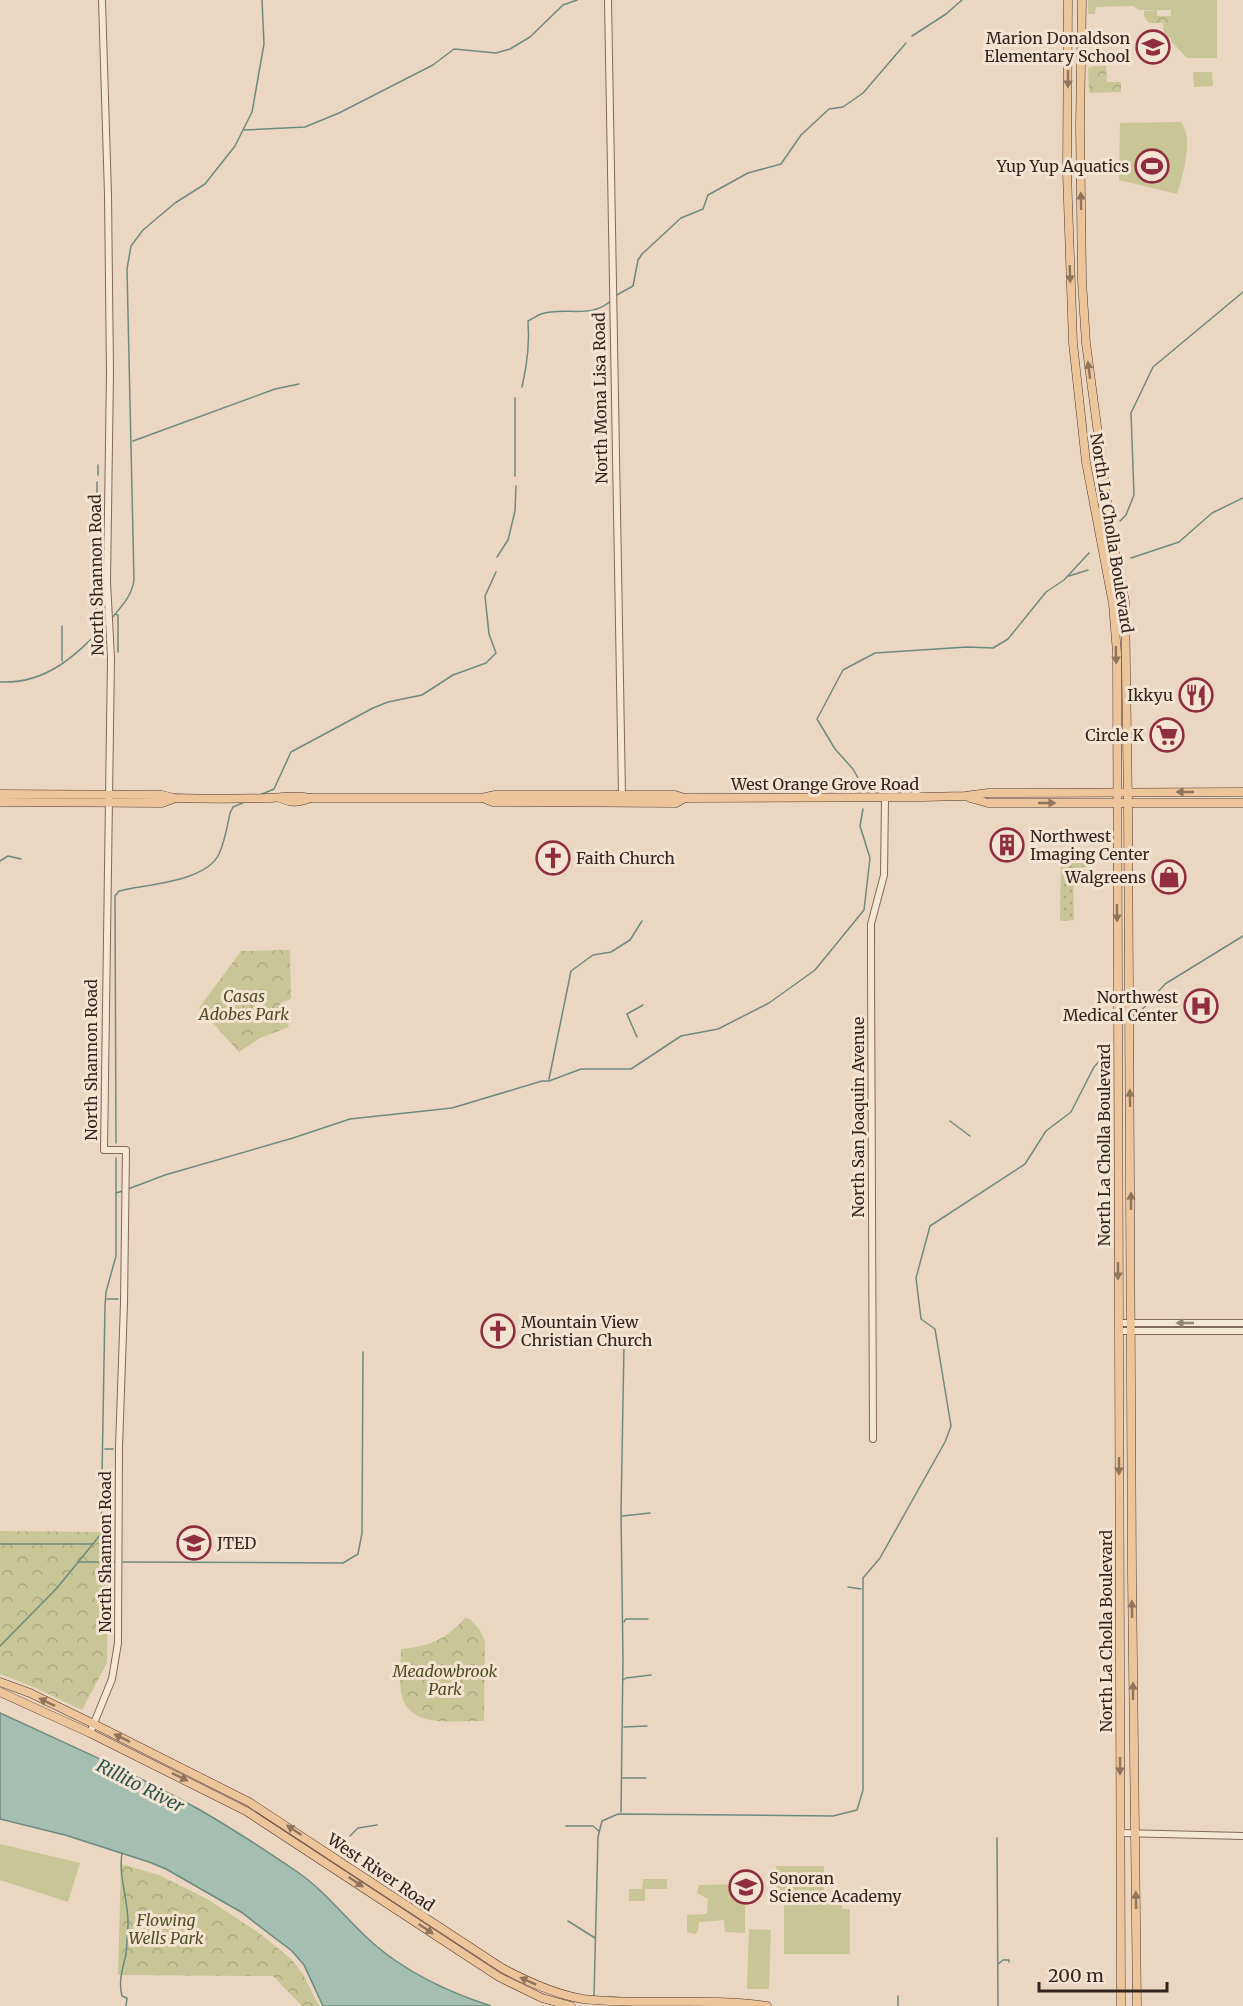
<svg xmlns="http://www.w3.org/2000/svg" width="1243" height="2006" font-family="Merriweather,serif">
<defs>
<pattern id="park-crowns" width="20" height="18" patternUnits="userSpaceOnUse" patternTransform="scale(1.5)"><rect width="20" height="18" fill="#c8c596"/><path d="M2 6a3 3 0 1 1 6 0M12 15a3 3 0 1 1 6 0" fill="none" stroke="#aca981"/></pattern>
<pattern id="garden-dots" width="8" height="8" patternUnits="userSpaceOnUse" patternTransform="scale(1.5)"><rect width="8" height="8" fill="#c8c596"/><path d="M2 2h.1M6 6h.1" fill="none" stroke="#aca981" stroke-width="1.8" stroke-linecap="round"/></pattern>
</defs>
<rect width="100%" height="100%" fill="#ebd7c1"/>
<!-- grass -->
<g fill="#c8c596">
<path d="M1088 0H1217V58H1187L1171 41V10H1139L1133 6 1096 7 1095 14H1088Z"/>
<path d="M1193 72H1212L1213 86 1194 87Z"/>
<path d="M1181 122C1194 138 1183 175 1177 194L1119 180 1120 123Z"/>
<path d="M0 1844 80 1863 68 1902 0 1880Z"/>
<rect x="776" y="1866" width="48" height="28"/>
<path d="M643 1879H667V1889H645V1901H629V1889H642Z"/>
<path d="M745 1884V1933L725 1932 724 1920 699 1922 698 1931 695 1934 687 1932V1915L707 1914 708 1899 697 1893 699 1885Z"/>
<path d="M784 1900H842V1909H850V1954H784Z"/>
<path d="M749 1929 771 1930 769 1989H747Z"/>
</g>
<!-- park -->
<g fill="url(#park-crowns)">
<path d="M1157 10V16H1171V38H1164L1163 23H1149L1144 16V11Z"/>
<path d="M1094 66H1106L1107 82H1121V92L1089 93 1088 68Z"/>
<path d="M290 950 291 999 280 1003 289 1027 260 1038 239 1052 199 1008 241 951Z"/>
<path d="M0 1531 109 1532 107 1663 82 1710 36 1688 0 1674Z"/>
<path d="M465 1618 470 1619 480 1630 485 1641 484 1721C459 1720 410 1730 402 1696 398 1682 401 1664 401 1649 430 1646 445 1640 465 1618Z"/>
<path d="M121 1864 159 1875 209 1900 259 1933 291 1959 303 1974 319 2006H302L273 1976 118 1975Z"/>
</g>
<!-- garden -->
<path fill="url(#garden-dots)" d="M1061 853H1088L1087 867 1073 868 1074 920 1060 921Z"/>
<!-- water -->
<path fill="#a4beb2" stroke="#6c8b7e" stroke-width="1.5" d="M0 1713C67 1744 136 1774 200 1810 233 1829 265 1850 296 1871 326 1891 348 1922 375 1945 408 1973 451 1993 491 2006H323L304 1965 292 1951 241 1912 166 1869 149 1862 65 1835 0 1819Z"/>
<g fill="none" stroke-linecap="round" stroke-linejoin="round">
<!-- stream -->
<g stroke="#6c8b7e" stroke-width="1.5">
<path d="M912 36 946 14 962 0"/>
<path d="M244 130 305 127 339 113 433 65 454 49 496 53 510 49 530 37 563 5 577 0"/>
<path d="M615 296 633 286 638 260 642 254 681 218 703 209 708 195 748 173 781 164 801 135 829 109 843 107 863 93 906 43"/>
<path d="M522 387C527 365 530 344 528 321 532 319 536 316 541 314 566 306 590 320 612 300"/>
<path d="M133 441 275 389 299 384"/>
<path d="M98 475V465"/>
<path d="M515 476V398"/>
<path d="M1120 521 1126 515 1134 495 1131 413 1153 367 1243 292"/>
<path d="M97 524V482"/>
<path d="M97 536 98 574"/>
<path d="M497 557 508 540 515 511 516 486"/>
<path d="M1131 558 1179 542 1212 513 1243 498"/>
<path d="M1069 576 1088 570"/>
<path d="M115 614 118 615V652"/>
<path d="M111 619C121 607 132 596 134 580L127 269 131 246 143 230 175 203 205 184 235 146 252 112 264 44 262 0"/>
<path d="M62 626V661"/>
<path d="M94 634 98 591"/>
<path d="M0 682C47 684 75 656 106 624"/>
<path d="M864 789 853 769 835 749 817 719 843 670 875 653 967 647 993 648 1008 639 1046 592 1064 580 1089 553"/>
<path d="M260 795 274 789 291 752 373 708 388 702 422 695 453 675 486 663 496 653 489 634 485 596 496 572"/>
<path d="M0 861 8 856 21 859"/>
<path d="M1140 1012 1165 984 1243 936"/>
<path d="M637 1037 627 1014 643 1005"/>
<path d="M549 1079 571 971 593 955 611 952 630 940 642 921"/>
<path d="M950 1121 970 1136"/>
<path d="M116 1143 115 896 119 891C146 884 206 882 219 854 225 841 227 827 230 813L233 807 245 802"/>
<path d="M128 1189 165 1175 293 1138 350 1119 452 1108 542 1081H549L581 1069H631L681 1036 718 1029 769 1003 815 970 864 910 870 858 860 826 863 809"/>
<path d="M116 1193 123 1191"/>
<path d="M107 1299H118"/>
<path d="M105 1449H113"/>
<path d="M622 1516 650 1513"/>
<path d="M0 1544H92"/>
<path d="M78 1562H117"/>
<path d="M122 1562 343 1563 358 1554 362 1533 363 1352"/>
<path d="M848 1587 861 1589"/>
<path d="M624 1622 626 1619H648"/>
<path d="M0 1646 57 1588 101 1534 105 1306 106 1292 116 1256V1158"/>
<path d="M623 1680 626 1678 651 1675"/>
<path d="M624 1727 647 1726"/>
<path d="M623 1778H646"/>
<path d="M621 1812 623 1659 621 1512 624 1345"/>
<path d="M566 1826H593L599 1831"/>
<path d="M350 1836 358 1828 377 1825"/>
<path d="M997 1838 998 2006"/>
<path d="M122 1853C118 1877 129 1901 128 1926 127 1936 127 1945 126 1954 123 1968 118 1981 122 1996L127 1998 126 2006"/>
<path d="M568 1921 595 1938"/>
<path d="M998 1964 1003 1960H1009V1962"/>
<path d="M594 1996 598 1837 602 1821 618 1814 833 1816 857 1810 863 1790V1578L880 1558 945 1442 951 1426 935 1329 921 1319 916 1278 930 1226 1025 1164 1046 1131 1071 1112 1094 1067 1105 1055"/>
<path d="M898 2006V1996"/>
</g>
<!-- minor casing -->
<g stroke="#83695a" stroke-width="8">
<g id="minor">
<path d="M608 0 622 795"/>
<path d="M1119 1323H1243"/>
<path d="M1119 1331H1243"/>
<path d="M873 1439 871 962V924L884 875 885 798"/>
<path d="M90 1733 112 1679 118 1643 119 1448 124 1303 126 1150H104L111 658 107 582 110 372 108 195 102 0"/>
<path d="M1121 1833 1243 1836"/>
</g>
</g>
<!-- major casing -->
<g stroke="#51382e" stroke-width="9">
<g id="major">
<path d="M1068 0 1067 173 1073 343 1086 462 1113 604 1117 653 1121 2006"/>
<path d="M1082 0 1080 126 1082 281 1086 343 1111 532 1125 602 1128 803 1132 1576 1137 2006"/>
<path d="M0 794 162 795 174 798C206 799 237 799 268 798 283 798 295 794 310 798H481L495 795H675L685 798 923 797 965 796 988 793 1243 792"/>
<path d="M280 798C291 803 298 803 310 798"/>
<path d="M483 798 493 802 676 803 685 798"/>
<path d="M970 798 988 803H1243"/>
<path d="M0 802 162 803 173 799"/>
<path d="M0 1682 30 1693 94 1724 249 1802 502 1968C528 1982 554 1994 583 1999 644 2006 707 1997 767 2006"/>
<path d="M0 1692 90 1733 246 1811 499 1977 542 1998 571 2006"/>
</g>
</g>
<!-- minor -->
<use href="#minor" stroke="#f6e6d4" stroke-width="6"/>
<!-- major -->
<use href="#major" stroke="#edc59b" stroke-width="8"/>
</g>
<!-- one-way arrows -->
<defs><path id="oneway-solid" d="M-6-.8H1V-3.2L6.5 0L1 3.2V.8H-6Z" transform="scale(1.5)"/></defs>
<g fill="#90745c">
<use href="#oneway-solid" transform="translate(1068 79) rotate(90)"/>
<use href="#oneway-solid" transform="translate(1081 201) rotate(-91)"/>
<use href="#oneway-solid" transform="translate(1070 274) rotate(88)"/>
<use href="#oneway-solid" transform="translate(1089 370) rotate(-97)"/>
<use href="#oneway-solid" transform="translate(1116 655) rotate(89)"/>
<use href="#oneway-solid" transform="translate(1185 792) rotate(180)"/>
<use href="#oneway-solid" transform="translate(1047 803)"/>
<use href="#oneway-solid" transform="translate(1117 913) rotate(89)"/>
<use href="#oneway-solid" transform="translate(1130 1098) rotate(-91)"/>
<use href="#oneway-solid" transform="translate(1131 1201) rotate(-90)"/>
<use href="#oneway-solid" transform="translate(1118 1271) rotate(90)"/>
<use href="#oneway-solid" transform="translate(1119 1466) rotate(90)"/>
<use href="#oneway-solid" transform="translate(1132 1609) rotate(-91)"/>
<use href="#oneway-solid" transform="translate(1133 1691) rotate(-90)"/>
<use href="#oneway-solid" transform="translate(47 1702) rotate(-154)"/>
<use href="#oneway-solid" transform="translate(122 1738) rotate(-154)"/>
<use href="#oneway-solid" transform="translate(1120 1766) rotate(90)"/>
<use href="#oneway-solid" transform="translate(180 1777) rotate(26)"/>
<use href="#oneway-solid" transform="translate(294 1830) rotate(-146)"/>
<use href="#oneway-solid" transform="translate(356 1882) rotate(34)"/>
<use href="#oneway-solid" transform="translate(1136 1900) rotate(-91)"/>
<use href="#oneway-solid" transform="translate(426 1929) rotate(34)"/>
<use href="#oneway-solid" transform="translate(528 1981) rotate(-156)"/>
</g>
<use fill="#958578" href="#oneway-solid" transform="translate(1185 1323) rotate(-180)"/>
<!-- icons -->
<defs>
<g id="school-ring" transform="scale(1.725)"><circle r="9.5" fill="#f3e3d1" stroke="#8f2e3f" stroke-width="1.5"/><path d="M0-5L7-2L0 1L-7-2ZM-4 1L0 2.5L4 1V4Q0 6-4 4Z" fill="#8f2e3f"/></g>
<g id="stadium-ring" transform="scale(1.725)"><circle r="9.5" fill="#f3e3d1" stroke="#8f2e3f" stroke-width="1.5"/><path d="M0-5a6.5 5 0 1 0 0 10a6.5 5 0 1 0 0-10ZM-3.5-1.8h7v3.6h-7Z" fill="#8f2e3f"/></g>
<g id="restaurant-ring" transform="scale(1.725)"><circle r="9.5" fill="#f3e3d1" stroke="#8f2e3f" stroke-width="1.5"/><path d="M-5-6h1v4h1v-4h1v4h1v-4h1v5L-1.5 .5V6h-2V.5L-5-1ZM5-6V6H3V1.5H1.5Q1.5-4 5-6Z" fill="#8f2e3f"/></g>
<g id="supermarket-ring" transform="scale(1.725)"><circle r="9.5" fill="#f3e3d1" stroke="#8f2e3f" stroke-width="1.5"/><path d="M-6-5.5h2.5l.6 2H6L4.5 2H-2.5L-4.4-4H-6ZM-1.5 3.2a1.3 1.3 0 1 0 .1 0ZM3 3.2a1.3 1.3 0 1 0 .1 0Z" fill="#8f2e3f"/></g>
<g id="building-ring" transform="scale(1.725)"><circle r="9.5" fill="#f3e3d1" stroke="#8f2e3f" stroke-width="1.5"/><path d="M-4-6H4V6H1V3H-1V6H-4ZM-2.5-4.3h1.7v1.8h-1.7ZM.8-4.3h1.7v1.8H.8ZM-2.5-1h1.7V.8h-1.7ZM.8-1h1.7V.8H.8Z" fill="#8f2e3f"/></g>
<g id="church-ring" transform="scale(1.725)"><circle r="9.5" fill="#f3e3d1" stroke="#8f2e3f" stroke-width="1.5"/><path d="M-1.2-6h2.4v3.5h3.3v2.4h-3.3V6h-2.4V-.1h-3.3v-2.4h3.3Z" fill="#8f2e3f"/></g>
<g id="shop-ring" transform="scale(1.725)"><circle r="9.5" fill="#f3e3d1" stroke="#8f2e3f" stroke-width="1.5"/><path d="M-5-2.5h2.3a2.7 3.5 0 0 1 5.4 0H5L5.5 6h-11ZM-1.5-2.5h3a1.5 2.3 0 0 0-3 0Z" fill="#8f2e3f"/></g>
<g id="hospital-ring" transform="scale(1.725)"><circle r="9.5" fill="#f3e3d1" stroke="#8f2e3f" stroke-width="1.5"/><path d="M-5-5h3v3.5h4V-5h3V5h-3V1.5h-4V5h-3Z" fill="#8f2e3f"/></g>
</defs>
<g fill-rule="evenodd">
<use href="#school-ring" x="1153" y="47"/>
<use href="#stadium-ring" x="1152" y="166"/>
<use href="#restaurant-ring" x="1196" y="695"/>
<use href="#supermarket-ring" x="1167" y="735"/>
<use href="#building-ring" x="1007" y="845"/>
<use href="#church-ring" x="553" y="858"/>
<use href="#shop-ring" x="1169" y="877"/>
<use href="#hospital-ring" x="1201" y="1006"/>
<use href="#church-ring" x="498" y="1331"/>
<use href="#school-ring" x="194" y="1543"/>
<use href="#school-ring" x="746" y="1887"/>
</g>
<g text-anchor="middle" stroke-width="6" stroke-linejoin="round" paint-order="stroke">
<!-- poi labels -->
<g font-size="16" fill="#34241d" stroke="#f3e3d1" text-anchor="end">
<text x="1130" y="44">Marion Donaldson<tspan x="1130" dy="18">Elementary School</tspan></text>
<text x="1129" y="172">Yup Yup Aquatics</text>
<text x="1173" y="701">Ikkyu</text>
<text x="1144" y="741">Circle K</text>
<text x="1030" y="842" text-anchor="start">Northwest<tspan x="1030" dy="18">Imaging Center</tspan></text>
<text x="576" y="864" text-anchor="start">Faith Church</text>
<text x="1146" y="883">Walgreens</text>
<text x="1178" y="1003">Northwest<tspan x="1178" dy="18">Medical Center</tspan></text>
<text x="521" y="1328" text-anchor="start">Mountain View<tspan x="521" dy="18">Christian Church</tspan></text>
<text x="217" y="1549" text-anchor="start">JTED</text>
<text x="769" y="1884" text-anchor="start">Sonoran<tspan x="769" dy="18">Science Academy</tspan></text>
</g>
<!-- street labels -->
<g font-size="16" fill="#34241d" stroke="#f3e3d1">
<text transform="translate(600 398) rotate(-91)" y="6">North Mona Lisa Road</text>
<text transform="translate(1112 533) rotate(81)" y="6">North La Cholla Boulevard</text>
<text transform="translate(96 575) rotate(-91)" y="6">North Shannon Road</text>
<text x="825" y="790">West Orange Grove Road</text>
<text transform="translate(91 1060) rotate(-90)" y="6">North Shannon Road</text>
<text transform="translate(858 1117) rotate(-90)" y="6">North San Joaquin Avenue</text>
<text transform="translate(1104 1145) rotate(-90)" y="6">North La Cholla Boulevard</text>
<text transform="translate(105 1552) rotate(-90)" y="6">North Shannon Road</text>
<text transform="translate(1106 1631) rotate(-90)" y="6">North La Cholla Boulevard</text>
<text transform="translate(381 1872) rotate(34)" y="6">West River Road</text>
</g>
<!-- park labels -->
<g font-size="16" font-style="italic" fill="#4c4f25" stroke="#f3e3d1">
<text x="244" y="1002">Casas<tspan x="244" dy="18">Adobes Park</tspan></text>
<text x="445" y="1677">Meadowbrook<tspan x="445" dy="18">Park</tspan></text>
<text x="166" y="1926">Flowing<tspan x="166" dy="18">Wells Park</tspan></text>
</g>
<!-- water labels -->
<g font-size="18" font-style="italic" fill="#2d534a" stroke="#f3e3d1">
<text transform="translate(140 1786) rotate(27)" y="6">Rillito River</text>
</g>
</g>
<!-- scale -->
<path d="M1039 1982v9h128v-9" fill="none" stroke="#34241d" stroke-width="3"/>
<text x="1048" y="1982" font-size="18" fill="#34241d" stroke="#f3e3d1" stroke-width="4.5" paint-order="stroke">200 m</text>
</svg>
